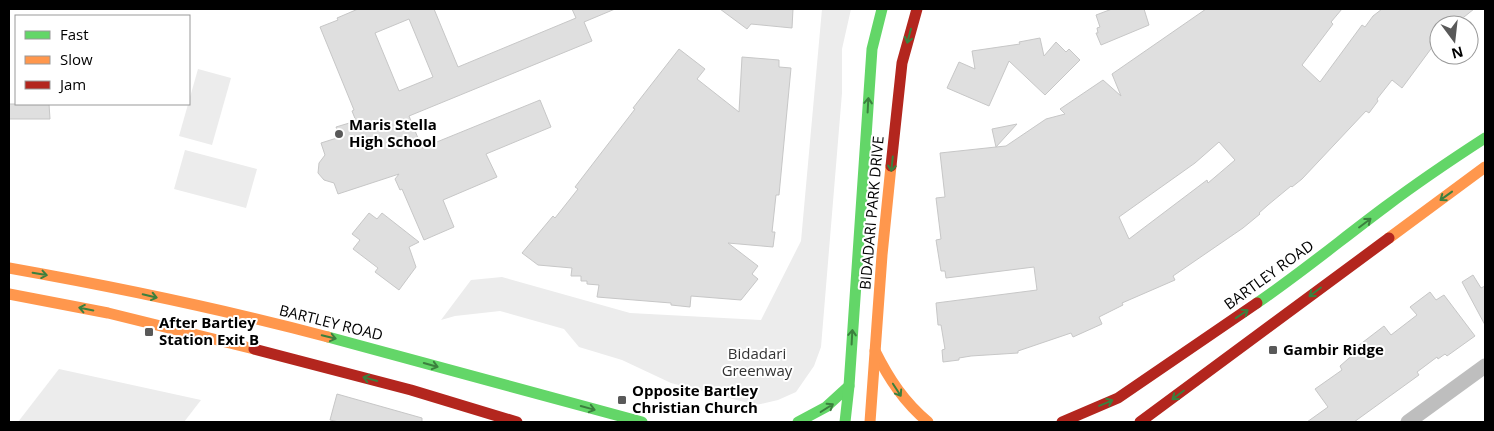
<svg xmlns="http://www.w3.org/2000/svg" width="1494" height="431" font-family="'Open Sans',sans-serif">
<rect width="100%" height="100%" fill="#fff"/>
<!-- green -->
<g fill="#ececec">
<path d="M822 9H851L842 49V93L821 347 814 366 796 392 778 400 756 405 671 383 622 360 579 347 564 329 500 311 455 316 441 320 471 280 502 277 630 313 761 320 801 241Z"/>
<path d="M198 69 231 78 212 145 179 136Z"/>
<path d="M185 150 257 169 246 208 174 189Z"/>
<path d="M59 369 201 400 184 422H18Z"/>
</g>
<!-- building -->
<g fill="#dfdfdf" stroke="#c7c7c7" fill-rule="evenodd">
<path d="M358 9H434L458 67 576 18 572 9H615L584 22 592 41 409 116 422 148 540 100 551 127 486 154 497 177 443 200 454 227 424 240 402 189 400 190 395 179 399 174 338 194 334 183 324 180 318 173 319 163 325 155 321 143 340 137 336 127 356 121 352 111 354 110 320 27 338 20 337 18ZM409 19 433 77 399 91 375 33Z"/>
<path d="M720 9H793L792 28 751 24 747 29Z"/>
<path d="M1112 9H1144L1149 25 1101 45 1096 33H1098L1097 28 1100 27 1096 15Z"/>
<path d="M1206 9H1342L1331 22 1333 24 1302 65 1320 82 1362 25 1365 27 1373 16 1382 9H1474L1454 25H1439V38L1402 88 1392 80 1377 99 1378 101 1369 113 1366 111 1302 179 1292 187 1291 186 1268 205 1259 213 1260 214 1243 228 1173 276 1175 280 1122 303 1123 305 1099 317 1102 324 1073 337 1071 333 1018 351V353L971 356 959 358V360L943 362 942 350 945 349 941 325H938L936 303 1037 290 1034 267 946 278 945 271H941L936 240 941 239 936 198 945 197 940 153 996 147 992 129 1017 124 996 147 1006 146 1046 119 1065 114 1060 109 1103 80 1121 96 1112 74ZM1219 142 1235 160 1208 183 1207 180 1129 239 1119 217 1195 163Z"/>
<path d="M1040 38 1044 56 1056 42 1066 52 1069 49 1080 60 1045 95 1009 61 989 106 947 88 959 62 975 69 972 51 1020 44 1019 42Z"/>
<path d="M679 49 705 69 697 79 739 112 742 57 779 60V67L791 68 779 195H776L772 232H775L773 247 728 243 758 266 752 274 758 279 741 300 691 296 690 307 671 305V303L597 297 599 285 587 284V281H581V276H571L572 268 538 265 522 253 553 216 555 218 578 189 575 187 635 109 633 108Z"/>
<path d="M9 104H49L50 119H9Z"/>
<path d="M369 213 377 219 382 213 419 242 409 247 416 267 399 290 375 272 378 268 353 249 360 240 352 234Z"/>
<path d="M1473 275 1481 288 1485 286V325L1462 282Z"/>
<path d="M1430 292 1436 300 1444 295 1475 336 1447 356 1445 354 1438 359 1437 357 1417 372 1419 375 1354 422H1307L1328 407 1315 389 1342 370 1340 366 1356 352 1354 349 1384 326 1391 335 1417 315 1410 307Z"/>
<path d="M337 394 422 418V422H339L330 420Z"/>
</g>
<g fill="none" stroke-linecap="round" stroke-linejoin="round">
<!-- street -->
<path stroke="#bebebe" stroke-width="15" d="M1408 422 1485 366"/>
<!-- fast -->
<g stroke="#63d668" stroke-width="11">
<path d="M1257 303C1301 273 1342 239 1385 207 1417 183 1451 160 1485 138"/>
<path d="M328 337 642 422"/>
<path d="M798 422 826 407 849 386"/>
<path d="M845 422 849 386 872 49 882 9"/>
</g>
<!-- slow -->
<g stroke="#ff974d" stroke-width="11">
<path d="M1389 238 1485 167"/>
<path d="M9 268C116 287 222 309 328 337"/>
<path d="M9 294 108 313 254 349"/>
<path d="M875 351C889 379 904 402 928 422"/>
<path d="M870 422 882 255 891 166"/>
</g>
<!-- jam -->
<g stroke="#b3261e" stroke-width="11">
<path d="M891 166 902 63 917 9"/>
<path d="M254 349 411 390 517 422"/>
<path d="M1062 422 1118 398 1257 303"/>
<path d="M1140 422 1389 238"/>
</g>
</g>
<!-- one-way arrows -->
<defs><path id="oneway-shaft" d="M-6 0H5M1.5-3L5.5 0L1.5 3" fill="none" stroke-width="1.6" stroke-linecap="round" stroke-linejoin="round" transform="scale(1.25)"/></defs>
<g stroke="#3b803e">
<use href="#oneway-shaft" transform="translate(909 36) rotate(105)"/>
<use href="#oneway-shaft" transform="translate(868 105) rotate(-87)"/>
<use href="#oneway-shaft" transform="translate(892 164) rotate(96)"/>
<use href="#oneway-shaft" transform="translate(1446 196) rotate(144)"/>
<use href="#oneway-shaft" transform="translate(1365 223) rotate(-37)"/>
<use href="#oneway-shaft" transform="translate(40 274) rotate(10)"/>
<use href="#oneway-shaft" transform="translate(1315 292) rotate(143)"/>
<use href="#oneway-shaft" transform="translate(150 296) rotate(13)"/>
<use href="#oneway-shaft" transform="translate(86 309) rotate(-169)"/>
<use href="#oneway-shaft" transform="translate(1242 314) rotate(-34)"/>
<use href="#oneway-shaft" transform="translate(329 337) rotate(14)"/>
<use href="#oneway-shaft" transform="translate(852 337) rotate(-87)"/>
<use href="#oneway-shaft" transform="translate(431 365) rotate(16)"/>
<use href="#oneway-shaft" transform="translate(370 379) rotate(-165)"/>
<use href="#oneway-shaft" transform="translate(897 390) rotate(57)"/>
<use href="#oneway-shaft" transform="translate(1178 395) rotate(143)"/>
<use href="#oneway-shaft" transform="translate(1106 403) rotate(-23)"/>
<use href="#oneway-shaft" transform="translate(588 408) rotate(15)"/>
<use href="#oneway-shaft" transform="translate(827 408) rotate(-32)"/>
</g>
<!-- markers -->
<g fill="#595959" stroke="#fff" stroke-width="2">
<circle cx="339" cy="134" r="5"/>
<rect x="144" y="327" width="10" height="10" rx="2.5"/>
<rect x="1268" y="345" width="10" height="10" rx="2.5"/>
<rect x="617" y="395" width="10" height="10" rx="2.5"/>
</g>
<g text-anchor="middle" stroke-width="4" stroke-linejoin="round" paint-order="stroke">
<!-- poi labels -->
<g font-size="15" font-weight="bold" fill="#000" stroke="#fff" text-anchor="start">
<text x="349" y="130">Maris Stella<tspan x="349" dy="17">High School</tspan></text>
<text x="159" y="328">After Bartley<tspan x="159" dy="17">Station Exit B</tspan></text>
<text x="1283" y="355">Gambir Ridge</text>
<text x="632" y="396">Opposite Bartley<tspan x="632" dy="17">Christian Church</tspan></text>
</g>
<!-- street labels -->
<g font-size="15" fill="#000" stroke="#fff">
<text transform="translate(872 213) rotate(-85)" y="5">BIDADARI PARK DRIVE</text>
<text transform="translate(1269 275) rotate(-36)" y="5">BARTLEY ROAD</text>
<text transform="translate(331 323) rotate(14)" y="5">BARTLEY ROAD</text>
</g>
<!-- park labels -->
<g font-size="15" fill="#333" stroke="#fff">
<text x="757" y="359">Bidadari<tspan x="757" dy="17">Greenway</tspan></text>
</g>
</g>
<!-- border -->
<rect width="1494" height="431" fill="none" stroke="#000000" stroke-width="20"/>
<!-- legend -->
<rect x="15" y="15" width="175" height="90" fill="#ffffff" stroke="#999999"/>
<rect x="25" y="31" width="25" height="8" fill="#63d668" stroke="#999999"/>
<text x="60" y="40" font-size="15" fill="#000000">Fast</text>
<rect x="25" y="56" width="25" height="8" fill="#ff974d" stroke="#999999"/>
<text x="60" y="65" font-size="15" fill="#000000">Slow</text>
<rect x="25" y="81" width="25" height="8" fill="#b3261e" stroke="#999999"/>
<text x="60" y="90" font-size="15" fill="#000000">Jam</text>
<!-- north arrow -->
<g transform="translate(1454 40) rotate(165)"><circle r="24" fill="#ffffff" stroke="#999999"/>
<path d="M0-4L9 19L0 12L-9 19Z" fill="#595959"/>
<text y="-8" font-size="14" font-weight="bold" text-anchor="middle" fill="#000000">N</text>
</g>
</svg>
